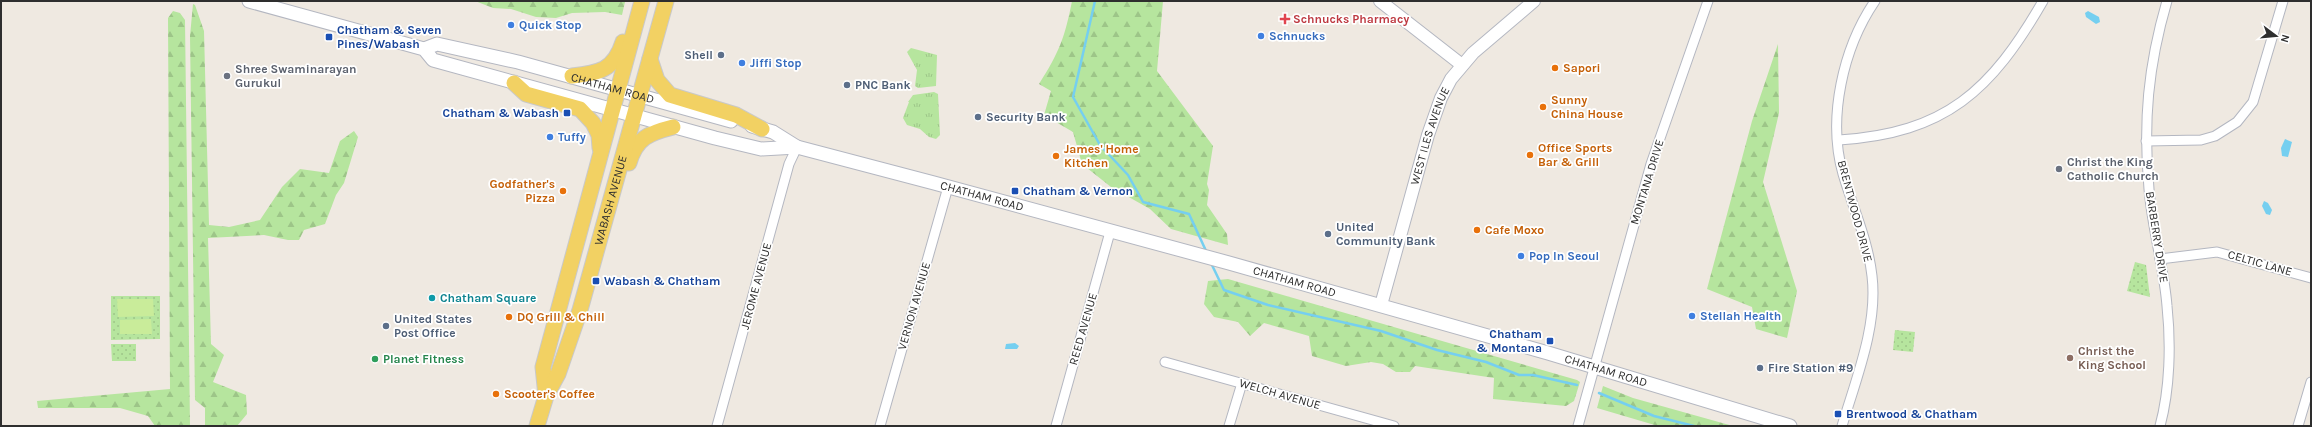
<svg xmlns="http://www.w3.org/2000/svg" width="2312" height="427" font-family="Karla,sans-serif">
<defs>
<pattern id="grass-tufts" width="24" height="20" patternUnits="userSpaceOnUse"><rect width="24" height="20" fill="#b6e59e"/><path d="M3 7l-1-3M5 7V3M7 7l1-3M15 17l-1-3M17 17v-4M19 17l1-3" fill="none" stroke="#9dc588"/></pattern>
<pattern id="forest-firs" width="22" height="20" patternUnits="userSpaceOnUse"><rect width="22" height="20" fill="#b6e59e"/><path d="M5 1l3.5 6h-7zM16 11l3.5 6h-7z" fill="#9dc588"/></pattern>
<pattern id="park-dots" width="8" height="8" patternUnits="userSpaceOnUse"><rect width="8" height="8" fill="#b6e59e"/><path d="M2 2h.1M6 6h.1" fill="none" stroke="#9dc588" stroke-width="1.8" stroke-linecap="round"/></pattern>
</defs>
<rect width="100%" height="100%" fill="#efe9e1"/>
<!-- grass -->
<g fill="url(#grass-tufts)">
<path d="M911 48 937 55 936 86 918 88 915 86 917 70 907 52Z"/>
<path d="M934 92 938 94 940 135 936 139 929 137 920 129 907 125 903 118 909 102H908L913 95Z"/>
</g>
<!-- forest -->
<g fill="url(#forest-firs)">
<path d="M475 1H625V2L622 15 605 12 572 13 556 18 536 17 511 9 493 8Z"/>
<path d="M1072 1H1163L1157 71 1213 146 1207 184 1209 190 1207 205 1227 234 1228 245 1171 229 1150 209 1111 187 1082 164 1073 132 1044 115 1051 91 1039 84C1059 53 1065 37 1072 1Z"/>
<path d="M193 4 195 5 204 31 209 225 229 227 260 220 282 187 300 169 329 173 340 141 354 131 358 137 344 183 336 195 325 224 304 230 299 240H288L264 235 208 238 211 344 224 355 213 382 246 395 247 414 237 426 205 425V408L195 400 190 36Z"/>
<path d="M173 11 180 13 185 20 190 426H155L148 416 120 408H38L37 401 170 389 168 18Z"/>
<path d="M1778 44 1779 113 1763 182 1797 291 1787 338 1756 329 1752 307 1707 289 1752 121Z"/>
<path d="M1228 279 1577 380 1580 382 1574 401 1566 406 1493 399 1494 378 1415 366 1410 372H1396L1383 364 1371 362 1346 366 1312 356 1309 336 1264 323 1250 336 1238 322 1214 317 1204 304 1208 281Z"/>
<path d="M1603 386 1633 398 1733 426H1658L1597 408Z"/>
</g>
<!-- park -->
<g fill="url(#park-dots)">
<path d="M2135 262 2146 265 2150 297 2127 291Z"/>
<path d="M111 296H160V339L111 340Z"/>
<path d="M1895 330 1915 332 1913 352 1893 350Z"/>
<path d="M111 344H136V361H112Z"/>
</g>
<!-- pitch -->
<g fill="#c9ec9a">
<path d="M117 299H153L154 316 118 317Z"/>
<path d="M151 319 152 334H120V320Z"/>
</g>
<!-- water -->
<g fill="#75cff0">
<path d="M2088 11 2099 17 2100 22 2096 24 2086 17 2085 13Z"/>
<path d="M2285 139 2292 142 2288 157 2282 156 2281 148Z"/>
<path d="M2264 201 2268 203 2272 210 2270 215 2266 214 2262 206Z"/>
<path d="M1015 343 1019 346 1017 349H1005L1006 344Z"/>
</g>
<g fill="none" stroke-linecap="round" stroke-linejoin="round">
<!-- stream -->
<g stroke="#75cff0" stroke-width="2.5">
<path d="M1095 1 1073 97 1100 145 1128 175 1143 202 1189 214 1207 253"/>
<path d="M1211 263 1224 290 1268 305 1381 331 1437 350 1486 362 1519 375H1533L1577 385"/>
<path d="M1599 393 1654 416 1694 426"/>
</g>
<!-- minor casing -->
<g stroke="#b4b7c1" stroke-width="11">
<g id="minor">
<path d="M1839 140C1946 133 1991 91 2043 1"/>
<path d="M2146 141 2201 140 2215 136 2237 122 2253 102 2283 1"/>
<path d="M2160 259 2217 252 2311 278"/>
<path d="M1165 362 1394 426"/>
<path d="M717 426 789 164 797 147"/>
<path d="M880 426 948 187"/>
<path d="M1056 426 1110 232"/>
<path d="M1229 426 1242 383"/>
<path d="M1578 426 1651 164 1708 1"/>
<path d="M1842 426C1856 379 1878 325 1872 276 1868 240 1853 208 1843 174 1827 118 1843 48 1875 1"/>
<path d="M2160 426C2170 389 2171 344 2167 306 2164 267 2152 228 2149 189 2143 122 2148 66 2167 1"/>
<path d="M2298 426 2311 382"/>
</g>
</g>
<!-- tertiary casing -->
<g stroke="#b4b7c1" stroke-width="14">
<g id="tertiary">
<path d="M1380 1 1462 65"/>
<path id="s1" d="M1381 305 1428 135 1441 98 1451 79 1473 53 1534 1"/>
</g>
</g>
<!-- secondary casing -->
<g stroke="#b4b7c1" stroke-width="15">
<g id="secondary">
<path id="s2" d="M249 1 424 49 433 60 715 138 761 149 797 147 934 183 1229 263 1548 353 1790 426"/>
<path id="s3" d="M424 49 437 44 518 62 731 121"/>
<path d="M752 126 773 132 797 147"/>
</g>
</g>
<!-- primary casing -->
<g stroke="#c9c9c9" stroke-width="17">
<g id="primary">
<path d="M650 59 657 80 670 95 736 115 762 129"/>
<path d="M572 76C598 73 614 71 623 42"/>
<path d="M514 83 526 94 580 109 593 123 599 135 600 148"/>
<path d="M629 163C636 138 649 133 673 127"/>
<path d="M546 396 543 367 642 1"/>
<path id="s4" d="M537 426 546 396 558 374 580 310 666 1"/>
</g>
</g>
<!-- minor -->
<use href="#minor" stroke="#fff" stroke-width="9"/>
<!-- tertiary -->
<use href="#tertiary" stroke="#fff" stroke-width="12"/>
<!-- secondary -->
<use href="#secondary" stroke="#fff" stroke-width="13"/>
<!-- primary -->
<use href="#primary" stroke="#f2d163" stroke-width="15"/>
</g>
<!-- markers -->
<path fill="#e0444e" stroke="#fff" stroke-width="1.5" d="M1283 13h4v4h4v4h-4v4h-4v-4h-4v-4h4z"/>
<g fill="#3f7fe0" stroke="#fff" stroke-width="1.5">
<circle cx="511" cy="25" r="4"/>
<circle cx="1261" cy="36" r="4"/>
<circle cx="742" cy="63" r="4"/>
<circle cx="550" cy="137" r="4"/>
<circle cx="1521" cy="256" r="4"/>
<circle cx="1692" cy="316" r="4"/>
</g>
<g fill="#1a4fb4" stroke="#fff" stroke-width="1.5">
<rect x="325" y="33" width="8" height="8" rx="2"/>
<rect x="563" y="109" width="8" height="8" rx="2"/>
<rect x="1011" y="187" width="8" height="8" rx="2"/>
<rect x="592" y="277" width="8" height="8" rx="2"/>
<rect x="1546" y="337" width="8" height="8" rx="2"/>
<rect x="1834" y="410" width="8" height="8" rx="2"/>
</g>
<g fill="#5c6f8a" stroke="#fff" stroke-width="1.5">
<circle cx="721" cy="55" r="4"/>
<circle cx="847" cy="85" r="4"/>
<circle cx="978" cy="117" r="4"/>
<circle cx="1328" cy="234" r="4"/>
<circle cx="386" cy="326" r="4"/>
<circle cx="1760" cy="368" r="4"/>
</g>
<g fill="#e8710a" stroke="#fff" stroke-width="1.5">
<circle cx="1555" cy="68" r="4"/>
<circle cx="1543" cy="107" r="4"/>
<circle cx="1530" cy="155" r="4"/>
<circle cx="1056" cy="156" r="4"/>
<circle cx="563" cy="191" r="4"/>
<circle cx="1477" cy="230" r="4"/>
<circle cx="509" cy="317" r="4"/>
<circle cx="496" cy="394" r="4"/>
</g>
<g fill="#6b7280" stroke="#fff" stroke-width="1.5">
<circle cx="227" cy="76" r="4"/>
<circle cx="2059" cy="169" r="4"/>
</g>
<circle fill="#0f9aa8" stroke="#fff" stroke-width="1.5" cx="432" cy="298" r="4"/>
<circle fill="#8d6e63" stroke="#fff" stroke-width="1.5" cx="2070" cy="358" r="4"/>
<circle fill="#2e9e5b" stroke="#fff" stroke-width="1.5" cx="375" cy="359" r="4"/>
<g text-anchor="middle" stroke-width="3.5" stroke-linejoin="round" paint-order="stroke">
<!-- health labels -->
<g font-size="12" font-weight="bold" fill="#be3a42" stroke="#fff" text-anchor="start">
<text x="1293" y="23">Schnucks Pharmacy</text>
</g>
<!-- shop labels -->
<g font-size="12" font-weight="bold" fill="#366cbe" stroke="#fff" text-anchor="start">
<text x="519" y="29">Quick Stop</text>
<text x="1269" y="40">Schnucks</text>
<text x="750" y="67">Jiffi Stop</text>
<text x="558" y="141">Tuffy</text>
<text x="1529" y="260">Pop In Seoul</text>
<text x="1700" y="320">Stellah Health</text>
</g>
<!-- transit labels -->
<g font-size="12" font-weight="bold" fill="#164399" stroke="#fff" text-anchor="start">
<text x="337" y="34">Chatham &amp; Seven<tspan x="337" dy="14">Pines/Wabash</tspan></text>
<text x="559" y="117" text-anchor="end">Chatham &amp; Wabash</text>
<text x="1023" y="195">Chatham &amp; Vernon</text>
<text x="604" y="285">Wabash &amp; Chatham</text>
<text x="1542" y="338" text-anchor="end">Chatham<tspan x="1542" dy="14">&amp; Montana</tspan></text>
<text x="1846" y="418">Brentwood &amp; Chatham</text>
</g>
<!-- service labels -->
<g font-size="12" font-weight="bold" fill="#4e5e75" stroke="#fff" text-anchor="start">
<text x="713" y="59" text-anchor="end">Shell</text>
<text x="855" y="89">PNC Bank</text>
<text x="986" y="121">Security Bank</text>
<text x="1336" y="231">United<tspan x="1336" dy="14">Community Bank</tspan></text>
<text x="394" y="323">United States<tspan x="394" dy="14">Post Office</tspan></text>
<text x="1768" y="372">Fire Station #9</text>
</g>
<!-- food labels -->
<g font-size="12" font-weight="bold" fill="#c56008" stroke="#fff" text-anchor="start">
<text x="1563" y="72">Sapori</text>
<text x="1551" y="104">Sunny<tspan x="1551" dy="14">China House</tspan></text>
<text x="1538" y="152">Office Sports<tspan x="1538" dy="14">Bar &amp; Grill</tspan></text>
<text x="1064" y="153">James' Home<tspan x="1064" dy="14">Kitchen</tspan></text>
<text x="555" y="188" text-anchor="end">Godfather's<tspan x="555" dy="14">Pizza</tspan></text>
<text x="1485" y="234">Cafe Moxo</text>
<text x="517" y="321">DQ Grill &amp; Chill</text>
<text x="504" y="398">Scooter's Coffee</text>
</g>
<!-- worship labels -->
<g font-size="12" font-weight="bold" fill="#5b616d" stroke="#fff" text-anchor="start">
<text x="235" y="73">Shree Swaminarayan<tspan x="235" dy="14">Gurukul</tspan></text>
<text x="2067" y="166">Christ the King<tspan x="2067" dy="14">Catholic Church</tspan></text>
</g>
<!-- street labels -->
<g font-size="12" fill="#2e2e2e" stroke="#fff">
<text dy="4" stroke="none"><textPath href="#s3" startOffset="195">CHATHAM ROAD</textPath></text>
<text dy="4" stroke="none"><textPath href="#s1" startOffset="176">WEST ILES AVENUE</textPath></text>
<text transform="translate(1647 182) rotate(-73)" y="4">MONTANA DRIVE</text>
<text dy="4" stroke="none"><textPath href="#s2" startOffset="763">CHATHAM ROAD</textPath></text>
<text dy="4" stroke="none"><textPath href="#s4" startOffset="238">WABASH AVENUE</textPath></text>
<text transform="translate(1855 211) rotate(75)" y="4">BRENTWOOD DRIVE</text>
<text transform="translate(2157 237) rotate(81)" y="4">BARBERRY DRIVE</text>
<text transform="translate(2260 263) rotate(16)" y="4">CELTIC LANE</text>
<text dy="4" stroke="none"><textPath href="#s2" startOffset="1087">CHATHAM ROAD</textPath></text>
<text transform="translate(756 286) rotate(-75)" y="4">JEROME AVENUE</text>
<text transform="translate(914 306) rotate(-74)" y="4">VERNON AVENUE</text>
<text transform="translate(1083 329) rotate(-74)" y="4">REED AVENUE</text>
<text dy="4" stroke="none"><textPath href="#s2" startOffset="1411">CHATHAM ROAD</textPath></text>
<text transform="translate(1280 394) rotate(16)" y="4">WELCH AVENUE</text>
</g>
<!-- culture labels -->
<g font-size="12" font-weight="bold" fill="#0d838f" stroke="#fff" text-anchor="start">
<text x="440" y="302">Chatham Square</text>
</g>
<!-- education labels -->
<g font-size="12" font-weight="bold" fill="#785e54" stroke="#fff" text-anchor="start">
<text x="2078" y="355">Christ the<tspan x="2078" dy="14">King School</tspan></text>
</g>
<!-- leisure labels -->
<g font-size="12" font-weight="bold" fill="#27864d" stroke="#fff" text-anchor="start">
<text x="383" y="363">Planet Fitness</text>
</g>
</g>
<!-- border -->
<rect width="2312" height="427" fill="none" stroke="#2e2e2e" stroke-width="4"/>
<!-- north arrow -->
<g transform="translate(2276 36) rotate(106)" stroke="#ffffff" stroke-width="3" paint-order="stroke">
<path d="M0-3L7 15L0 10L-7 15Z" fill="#2e2e2e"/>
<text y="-6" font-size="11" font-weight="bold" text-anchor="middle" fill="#2e2e2e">N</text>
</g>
</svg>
